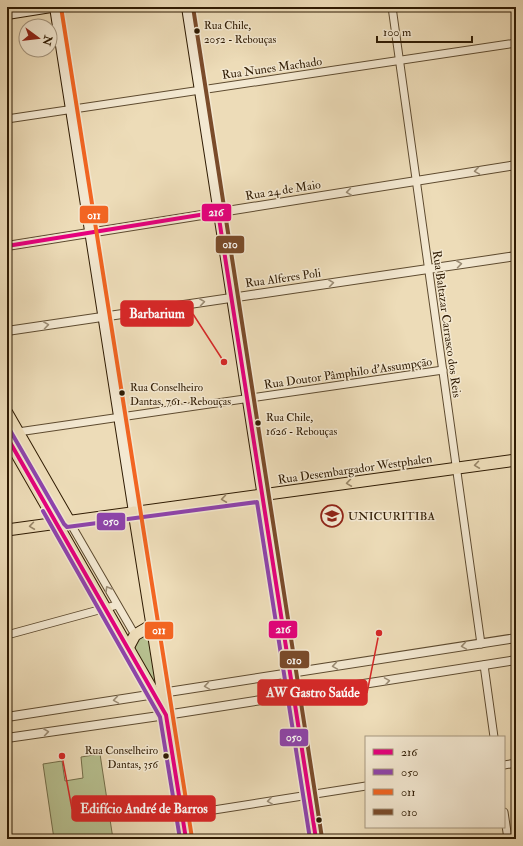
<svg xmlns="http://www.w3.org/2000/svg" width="523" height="846" font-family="'IM FELL Double Pica',serif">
<rect width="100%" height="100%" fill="#eddcb8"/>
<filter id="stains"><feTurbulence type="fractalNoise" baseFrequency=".005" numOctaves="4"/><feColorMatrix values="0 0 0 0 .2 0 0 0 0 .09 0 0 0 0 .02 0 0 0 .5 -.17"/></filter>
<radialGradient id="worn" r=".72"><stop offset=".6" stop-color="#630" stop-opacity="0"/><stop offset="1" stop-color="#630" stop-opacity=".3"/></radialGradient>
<!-- green -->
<g fill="#b7c090" stroke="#736e4a">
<path d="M150 634 158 687H155L134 650 138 639Z"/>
<path d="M100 754 113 839H91L87 836H83L78 839H54L43 764 62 761 65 781 83 778 81 757Z"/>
</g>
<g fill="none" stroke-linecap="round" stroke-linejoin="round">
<!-- minor casing -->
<g stroke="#5e4b30" stroke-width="9">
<g id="minor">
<path d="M392 7 481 644"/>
<path d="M7 119 516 43"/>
<path d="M18 432 443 370"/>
<path d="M69 521 135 635"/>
<path d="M7 635 117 605"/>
<path d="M484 665 494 737"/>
<path d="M504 765 516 763"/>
<path d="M504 812 508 839"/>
<path d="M182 815 366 786"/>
</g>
</g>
<!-- tertiary casing -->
<g stroke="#5e4b30" stroke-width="10">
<g id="tertiary">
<path d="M7 246 516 165"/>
<path d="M7 331 516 256"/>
<path d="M7 717 516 638"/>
<path d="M7 738 166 715 516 660"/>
</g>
</g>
<!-- secondary casing -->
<g stroke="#2f1b03" stroke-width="12">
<g id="secondary">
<path d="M55 7 134 512"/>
<path d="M187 7 316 839"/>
<path d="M7 14 51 7"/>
</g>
</g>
<!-- primary casing -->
<g stroke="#2f1b03" stroke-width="13">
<g id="primary">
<path d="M7 413 69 521"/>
<path d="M7 437 162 707"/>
<path d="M134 512 186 839"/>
<path d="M7 530 516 460"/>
<path d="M128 648 135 635 152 625"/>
</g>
</g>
<!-- minor -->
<use href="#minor" stroke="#f3e8d1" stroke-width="7"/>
<!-- tertiary -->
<use href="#tertiary" stroke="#f3e8d1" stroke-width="8"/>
<!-- secondary -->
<use href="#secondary" stroke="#f3e8d1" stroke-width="10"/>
<!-- primary -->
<use href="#primary" stroke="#eddcb8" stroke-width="11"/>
<!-- bus-1 casing -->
<g stroke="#f3e8d1" stroke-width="7">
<g id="bus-1">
<path d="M7 246 218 212 316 839"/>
<path d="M7 437 166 715 186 839"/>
</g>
</g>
<!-- bus-2 casing -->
<g stroke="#f3e8d1" stroke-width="7">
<g id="bus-2">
<path d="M7 425 64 524 67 527 257 502 310 839"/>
<path d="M43 511 160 717 180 839"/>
</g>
</g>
<!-- bus-3 casing -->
<g stroke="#f3e8d1" stroke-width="7">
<path id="bus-3" d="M61 7 192 838"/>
</g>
<!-- bus-4 casing -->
<g stroke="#f3e8d1" stroke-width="7">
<path id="bus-4" d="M193 7 322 838"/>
</g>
<!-- bus-1 -->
<use href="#bus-1" stroke="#e5007d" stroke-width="4"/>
<!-- bus-2 -->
<use href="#bus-2" stroke="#8e44ad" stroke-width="4"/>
<!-- bus-3 -->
<use href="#bus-3" stroke="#f26522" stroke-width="4"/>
<!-- bus-4 -->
<use href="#bus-4" stroke="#7a4b2a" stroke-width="4"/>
</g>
<!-- one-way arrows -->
<defs><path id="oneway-chevron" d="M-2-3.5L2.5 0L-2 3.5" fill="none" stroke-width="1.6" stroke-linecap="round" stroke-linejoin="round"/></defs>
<g stroke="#9b8c74">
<use href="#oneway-chevron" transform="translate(477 171) rotate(171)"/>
<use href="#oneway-chevron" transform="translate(349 192) rotate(171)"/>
<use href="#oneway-chevron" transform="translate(459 264) rotate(-8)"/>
<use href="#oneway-chevron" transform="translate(331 283) rotate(-8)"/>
<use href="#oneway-chevron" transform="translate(202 302) rotate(-8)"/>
<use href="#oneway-chevron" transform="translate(46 325) rotate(-8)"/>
<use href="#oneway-chevron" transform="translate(108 589) rotate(-120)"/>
<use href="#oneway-chevron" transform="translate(464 646) rotate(171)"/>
<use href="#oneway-chevron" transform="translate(335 666) rotate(171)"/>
<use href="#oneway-chevron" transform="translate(387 681) rotate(-9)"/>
<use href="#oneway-chevron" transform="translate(207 686) rotate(171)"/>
<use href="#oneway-chevron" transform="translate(116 700) rotate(171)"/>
<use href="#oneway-chevron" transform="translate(46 732) rotate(-8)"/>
<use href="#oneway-chevron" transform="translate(270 801) rotate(171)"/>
</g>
<g stroke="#988567">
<use href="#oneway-chevron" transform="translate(477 465) rotate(172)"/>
<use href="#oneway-chevron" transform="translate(349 483) rotate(172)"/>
<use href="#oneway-chevron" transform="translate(224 499) rotate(172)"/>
<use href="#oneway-chevron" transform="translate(32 526) rotate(172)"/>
</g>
<!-- icons -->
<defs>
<g id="university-ring" transform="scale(1.15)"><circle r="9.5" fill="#f3e8d1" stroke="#8f2418" stroke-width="1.5"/><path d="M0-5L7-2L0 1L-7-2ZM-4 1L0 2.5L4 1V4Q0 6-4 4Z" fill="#8f2418"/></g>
</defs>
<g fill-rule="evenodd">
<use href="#university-ring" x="332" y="516"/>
</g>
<!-- markers -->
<g fill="#2f1b03" stroke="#f3e8d1" stroke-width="1.5">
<circle cx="197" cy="31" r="3.5"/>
<circle cx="122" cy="393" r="3.5"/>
<circle cx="258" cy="423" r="3.5"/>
<circle cx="166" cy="756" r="3.5"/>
<circle cx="319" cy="820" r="3.5"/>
</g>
<g text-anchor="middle" stroke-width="3" stroke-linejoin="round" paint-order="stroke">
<!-- bus labels -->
<g font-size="11" fill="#2f1b03" stroke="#f3e8d1" text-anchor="start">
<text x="204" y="29">Rua Chile,<tspan x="204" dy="14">2052 - Rebouças</tspan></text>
<text x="130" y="391">Rua Conselheiro<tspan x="130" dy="14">Dantas, 761 - Rebouças</tspan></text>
<text x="266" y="421">Rua Chile,<tspan x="266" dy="14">1626 - Rebouças</tspan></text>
<text x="158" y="754" text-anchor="end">Rua Conselheiro<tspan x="158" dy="14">Dantas, 356</tspan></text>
</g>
<!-- street labels -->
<g font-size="12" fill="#2f1b03" stroke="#f3e8d1">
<text transform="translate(272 68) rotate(-8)" y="4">Rua Nunes Machado</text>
<text transform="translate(283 190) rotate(-9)" y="4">Rua 24 de Maio</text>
<text transform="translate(283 278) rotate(-8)" y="4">Rua Alferes Poli</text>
<text transform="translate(447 324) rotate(82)" y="4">Rua Baltazar Carrasco dos Reis</text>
<text transform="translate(348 373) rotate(-8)" y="4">Rua Doutor Pâmphilo d'Assumpção</text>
<text transform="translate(355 469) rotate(-8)" y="4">Rua Desembargador Westphalen</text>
</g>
<!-- poi labels -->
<g font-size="12" fill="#2f1b03" stroke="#f3e8d1" text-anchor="start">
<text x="348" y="520">UNICURITIBA</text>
</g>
</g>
<!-- callouts -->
<path fill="none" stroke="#d62828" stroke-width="1.5" d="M224 362L193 314M379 633L367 693M62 756L72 809"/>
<g fill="#d62828" stroke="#f3e8d1" stroke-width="1.5">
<circle cx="224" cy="362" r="4"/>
<circle cx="379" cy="633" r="4"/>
<circle cx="62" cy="756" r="4"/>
</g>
<g fill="#d62828" stroke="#d62828" stroke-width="1.5">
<rect x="121" y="301" width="72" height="25" rx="4"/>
<rect x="258" y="680" width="109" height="25" rx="4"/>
<rect x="72" y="796" width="143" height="25" rx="4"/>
</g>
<g font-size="13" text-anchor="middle" font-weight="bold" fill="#fff">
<text x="157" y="318">Barbarium</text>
<text x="313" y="697">AW Gastro Saúde</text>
<text x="144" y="813">Edifício André de Barros</text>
</g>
<g stroke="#f3e8d1" stroke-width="1.5">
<rect x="201" y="203" width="31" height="19" rx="4" fill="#e5007d"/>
<rect x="79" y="205" width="30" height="19" rx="4" fill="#f26522"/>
<rect x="215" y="235" width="30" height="19" rx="4" fill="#7a4b2a"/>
<rect x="96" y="512" width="30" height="19" rx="4" fill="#8e44ad"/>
<rect x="268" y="620" width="30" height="19" rx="4" fill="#e5007d"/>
<rect x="144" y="621" width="30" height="19" rx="4" fill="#f26522"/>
<rect x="279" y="650" width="31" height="19" rx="4" fill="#7a4b2a"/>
<rect x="279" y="728" width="30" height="19" rx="4" fill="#8e44ad"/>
</g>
<g font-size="11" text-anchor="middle" font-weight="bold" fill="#fff">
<text x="216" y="216">216</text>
<text x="94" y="219">011</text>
<text x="230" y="248">010</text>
<text x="111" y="525">050</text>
<text x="283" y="633">216</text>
<text x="159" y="634">011</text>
<text x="294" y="664">010</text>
<text x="294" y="741">050</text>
</g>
<!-- margin -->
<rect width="523" height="846" fill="none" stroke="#eddcb8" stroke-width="24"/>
<rect x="8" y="8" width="507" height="830" fill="none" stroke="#2f1b03" stroke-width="2"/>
<rect x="12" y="12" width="499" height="822" fill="none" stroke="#2f1b03"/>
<!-- legend -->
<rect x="365" y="736" width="140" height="92" fill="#f3e8d1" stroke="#a5967f"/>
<rect x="373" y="749" width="20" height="6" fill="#e5007d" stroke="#a5967f"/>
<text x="401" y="756" font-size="12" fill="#2f1b03">216</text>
<rect x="373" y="769" width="20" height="6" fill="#8e44ad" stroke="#a5967f"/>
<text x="401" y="776" font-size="12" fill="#2f1b03">050</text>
<rect x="373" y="789" width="20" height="6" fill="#f26522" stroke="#a5967f"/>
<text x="401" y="796" font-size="12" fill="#2f1b03">011</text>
<rect x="373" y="809" width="20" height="6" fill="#7a4b2a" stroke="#a5967f"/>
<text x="401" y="816" font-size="12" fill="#2f1b03">010</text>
<!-- north arrow -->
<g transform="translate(38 38) rotate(105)"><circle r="19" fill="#f3e8d1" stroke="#a5967f"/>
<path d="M0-3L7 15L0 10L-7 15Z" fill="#8f2418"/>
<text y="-6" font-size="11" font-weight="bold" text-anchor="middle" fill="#2f1b03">N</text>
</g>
<!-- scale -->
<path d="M377 36v6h95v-6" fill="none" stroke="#2f1b03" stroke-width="2"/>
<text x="383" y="36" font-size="12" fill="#2f1b03" stroke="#f3e8d1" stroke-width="3" paint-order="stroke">100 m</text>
<rect width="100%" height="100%" filter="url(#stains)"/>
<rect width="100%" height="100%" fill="url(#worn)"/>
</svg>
